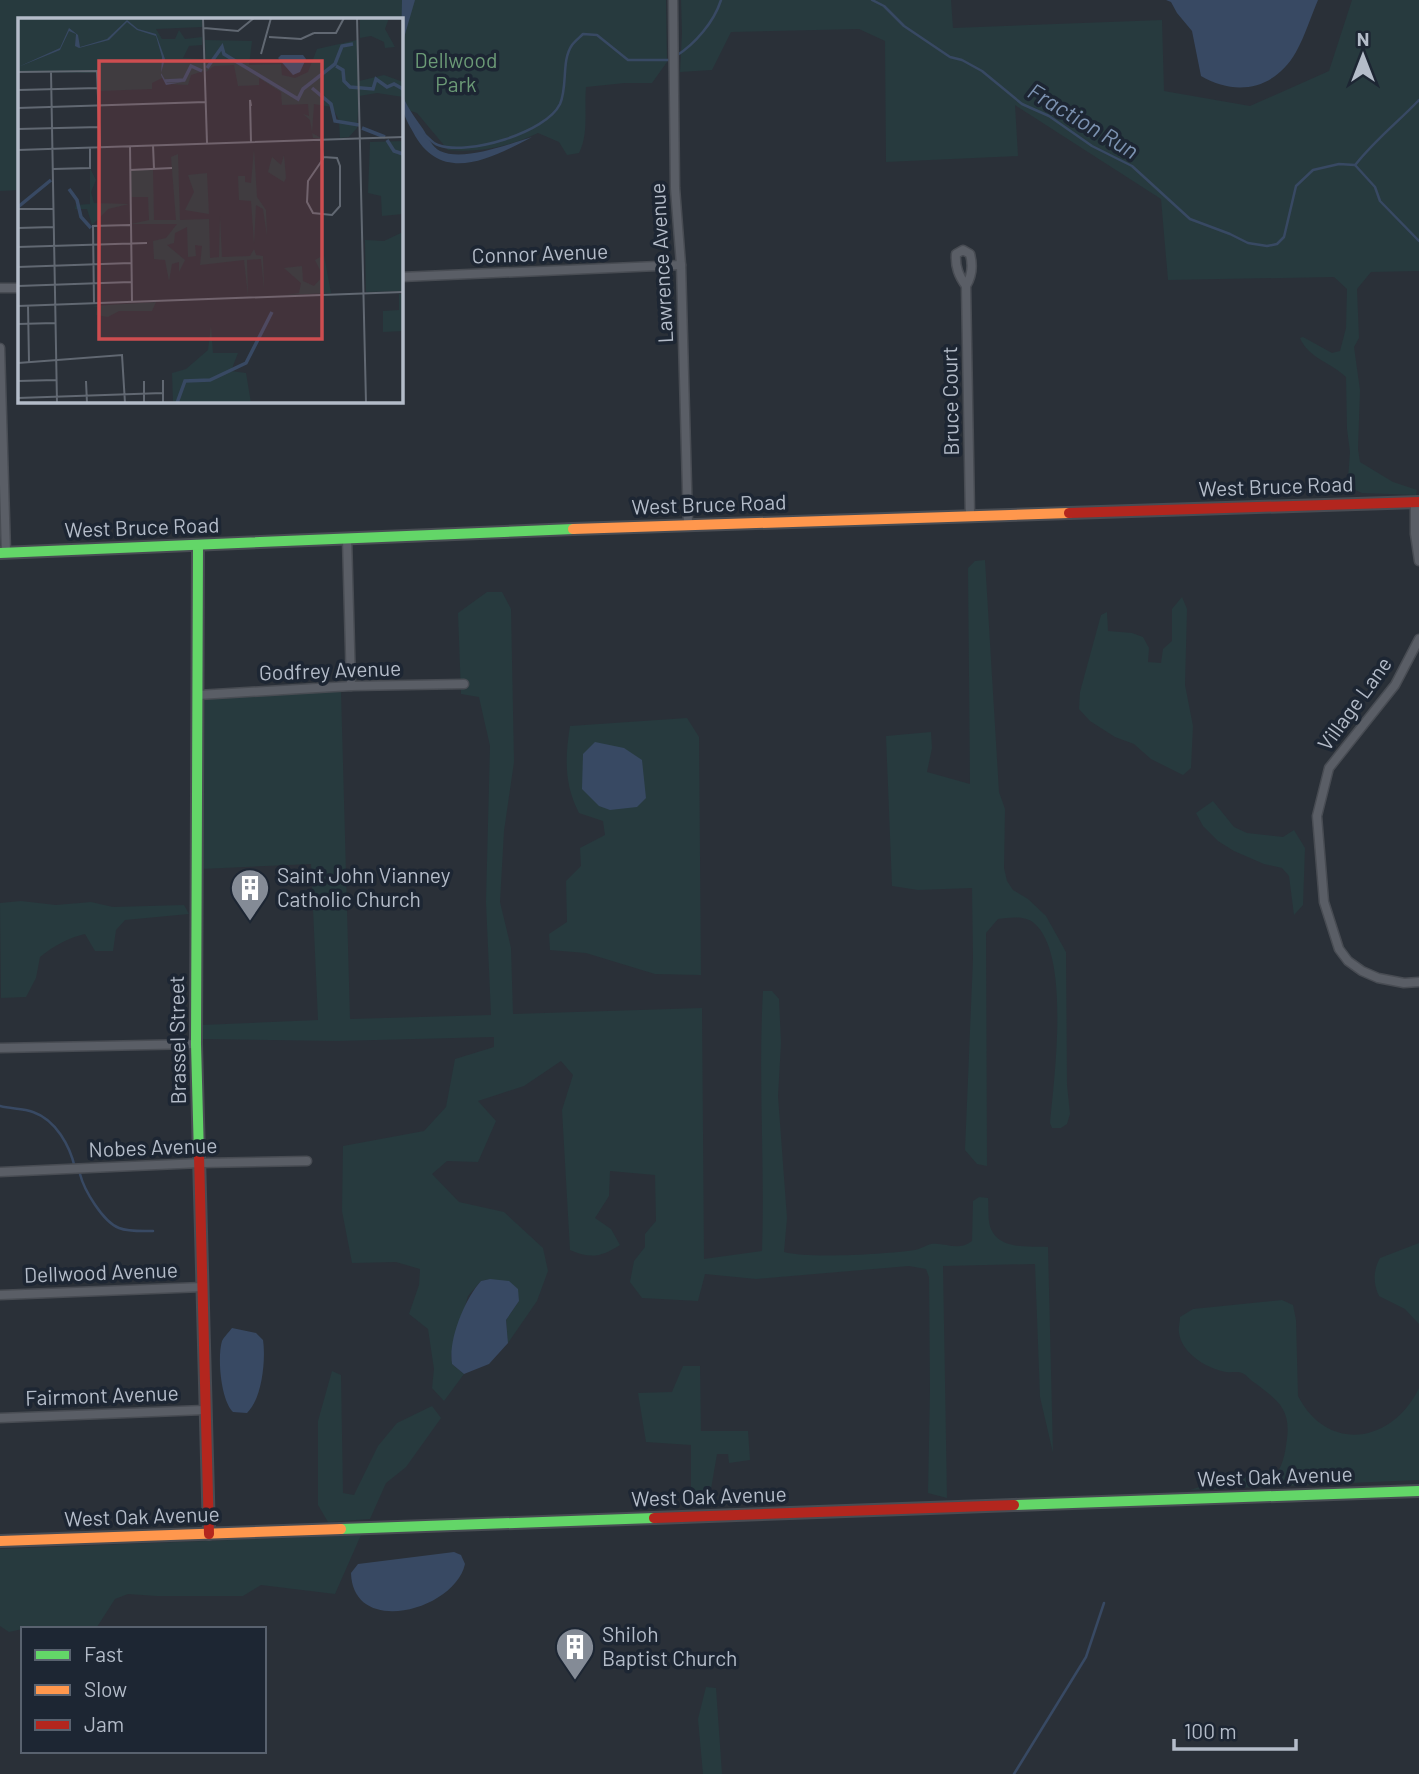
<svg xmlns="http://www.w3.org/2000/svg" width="1419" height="1774" font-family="Barlow,sans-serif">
<rect width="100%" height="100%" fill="#2a3038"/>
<!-- green -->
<g fill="#273a3e">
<path d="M0 0H666L667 62 652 83H625L586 87C584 108 589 134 579 153L567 155 559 142 538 133C511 146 479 153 448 150L417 113 401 108V19H19V190L0 191Z"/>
<path d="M681 0H951L953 28 1162 20 1164 91 1250 106 1329 71 1352 0H1419V271L1371 272 1357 289 1359 338 1354 347 1360 390 1358 449 1360 462 1393 482 1417 490 1416 495 1362 493 1351 488 1348 479 1350 452 1347 429 1346 377C1332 363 1308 358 1300 338L1303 337 1332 353 1340 351 1346 328 1347 289 1334 277 1168 280 1161 199 1015 105 1018 156 886 162 885 41 859 29 731 32 712 70 680 72 682 33Z"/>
<path d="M985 560 999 792 1005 809 1004 868 1007 881 1013 890 1028 899 1046 916 1066 952 1067 1085 1070 1114 1067 1124 1061 1128H1052L1050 1123C1054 1079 1071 954 1034 923 1024 915 1009 918 998 919L986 933 987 1166 977 1164 965 1150 973 959 972 888 918 890 892 886 886 736 931 732 932 748 927 772 970 784 968 568 975 561Z"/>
<path d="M487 592H502L511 609 514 762 504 831 500 902 511 948 513 1014 702 1008 704 1259 762 1251C765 1164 758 1078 763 991H772L779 999 781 1043 778 1096 787 1218 784 1252C810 1259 887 1254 915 1250 921 1249 926 1245 931 1244 946 1242 958 1252 972 1241L973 1201 979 1197 988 1198C989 1207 987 1223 992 1231 1002 1250 1030 1246 1048 1247L1053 1453 1040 1397 1035 1264 943 1266 947 1498 928 1493 930 1390 929 1277 926 1269 909 1266 756 1279 705 1274 698 1301 642 1298 630 1282 634 1261 645 1247V1234L656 1221 655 1175 610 1171 609 1196 595 1218 611 1229 620 1245C601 1257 591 1259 570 1250L562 1110 573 1075 561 1061 524 1086 478 1101 496 1121 478 1162 447 1161 432 1174 459 1202 504 1212 543 1248 548 1271 537 1301 508 1343 506 1320 519 1301 490 1279 481 1281 468 1296 451 1356 452 1364 464 1374 444 1401 432 1388 434 1369 428 1329 409 1314 419 1285 420 1269 396 1262 352 1263 342 1211 343 1146 424 1131 446 1107 455 1059 494 1047V1037L336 1041 202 1039 201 1025 318 1020 311 864 201 869 202 697 341 691 350 1019 491 1015 486 902 490 746 479 697 461 694 458 613Z"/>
<path d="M1182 597 1187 609 1185 685 1193 726 1191 768 1183 775 1151 759 1134 744 1115 737 1090 721 1079 709 1080 692 1101 615 1107 612 1108 631 1132 633 1143 637 1149 648 1148 662 1161 663 1163 649 1172 641V609Z"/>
<path d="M687 718 699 737 701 975 655 974 586 953 550 950 549 934 567 922 566 881 581 866 580 848 605 835 603 821 579 813C564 784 565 758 570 726Z"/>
<path d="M1213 801 1234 827 1247 833 1283 837 1294 830 1305 848 1303 905 1294 915 1289 876 1282 868 1264 864 1234 851 1218 841 1203 826 1196 813Z"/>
<path d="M21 901 56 905 91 902 113 907 184 905 189 914 125 920 116 930 113 951H95L85 934C67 938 54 946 40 957L36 978 26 997 1 998 0 903Z"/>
<path d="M1419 1243V1324L1405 1309 1379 1296C1373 1283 1373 1271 1380 1258Z"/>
<path d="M1282 1300 1293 1305 1296 1320 1298 1396C1328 1454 1393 1443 1419 1388V1480L1190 1490C1204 1486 1226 1475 1239 1475 1251 1474 1261 1480 1272 1479 1283 1468 1285 1454 1287 1439 1291 1408 1277 1400 1255 1383 1251 1381 1246 1374 1242 1373 1238 1371 1231 1373 1226 1372 1208 1369 1182 1354 1179 1333 1178 1329 1180 1322 1180 1317L1193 1309Z"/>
<path d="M683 1366H700L701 1431H748L750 1460 729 1463 728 1454H717L711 1489 701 1498 691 1494V1445L646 1442 638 1393 672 1392Z"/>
<path d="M332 1371 341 1375 343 1493 354 1495 378 1446 397 1423 432 1406 441 1418 406 1467 386 1483 370 1519 328 1522 318 1505V1421Z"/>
<path d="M361 1535 335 1594 261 1585 243 1596H157L128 1594 115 1599 97 1627 39 1629 32 1627 9 1632 0 1626V1549Z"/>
<path d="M706 1687 716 1688 722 1774H703L698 1719Z"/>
</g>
<!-- water -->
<g fill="#384963">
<path d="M402 0H415L401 48Z"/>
<path d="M1166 0H1318C1311 16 1305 36 1296 52 1275 89 1237 97 1201 76L1192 31 1177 13 1171 2Z"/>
<path d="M401 91C406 106 414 116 423 129 428 137 432 147 440 151 463 162 509 144 532 137 492 158 441 186 413 132 404 116 401 110 401 91Z"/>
<path d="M595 742 624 748 642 760 646 798 637 807 610 810 599 806 582 789 583 754Z"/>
<path d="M490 1279 509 1281 518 1289 519 1301 506 1320 508 1343 489 1364 464 1374 452 1364C448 1339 465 1299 481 1281Z"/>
<path d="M232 1328 256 1333 263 1340C266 1360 262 1399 247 1413L233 1412C221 1400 217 1358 222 1341 224 1337 229 1332 232 1328Z"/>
<path d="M454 1552 461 1555 465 1564C455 1610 353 1638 351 1573L358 1564Z"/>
</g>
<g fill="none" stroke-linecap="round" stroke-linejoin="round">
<!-- stream -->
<g stroke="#384963" stroke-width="2.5">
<path d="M872 0 884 6 904 26 950 57 962 60 982 71 1022 104 1049 116 1092 146 1132 166 1190 219 1230 234 1248 243 1267 246 1277 244 1284 237 1296 186 1313 170 1339 164 1355 165"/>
<path d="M676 56C695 44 714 22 721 0"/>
<path d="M425 135C429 138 433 144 438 145 467 156 546 133 560 104 568 86 561 61 572 45 575 41 580 37 583 34L597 35 628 60H670"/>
<path d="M1356 164C1375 140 1398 122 1419 100"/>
<path d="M1355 165 1375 187 1380 201 1419 241"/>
<path d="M0 1106C11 1109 23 1108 33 1112 56 1120 70 1146 75 1168"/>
<path d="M80 1174C84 1190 103 1222 119 1228 129 1232 143 1231 153 1231"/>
<path d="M1014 1774 1086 1657 1104 1603"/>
</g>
<!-- street casing -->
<g stroke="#484c53" stroke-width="11">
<g id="street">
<path d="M673 0 675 188 681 265 688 524"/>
<path d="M401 277 681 265"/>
<path d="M966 286C959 276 955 267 956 254L963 250 970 254C973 265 972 276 966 286L970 515"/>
<path d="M0 288H19"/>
<path d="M0 348 6 553"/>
<path d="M1415 502V534L1419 561"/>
<path d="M347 538 351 686"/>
<path d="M1419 639 1395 685 1329 768 1317 816 1324 902 1339 949 1348 961 1362 971 1378 978 1404 983 1419 982"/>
<path d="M198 695 351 686 464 684"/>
<path d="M0 1048 196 1044"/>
<path d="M0 1172 201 1163 307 1161"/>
<path d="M0 1295 203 1287"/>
<path d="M0 1418 204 1410"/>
</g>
</g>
<!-- fast casing -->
<g stroke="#484c53" stroke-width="14">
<g id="fast">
<path d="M198 545 196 1044 199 1156"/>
<path d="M0 553 573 529"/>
<path d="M1014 1505 1419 1491"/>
<path d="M341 1529 654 1518"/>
</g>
</g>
<!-- slow casing -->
<g stroke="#484c53" stroke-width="14">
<g id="slow">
<path d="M573 529 1069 513"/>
<path d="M0 1541 341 1529"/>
</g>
</g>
<!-- jam casing -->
<g stroke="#484c53" stroke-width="14">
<g id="jam">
<path d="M1069 513 1419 502"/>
<path d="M199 1156 209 1534"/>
<path d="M654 1518 1014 1505"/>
</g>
</g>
<!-- street -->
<use href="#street" stroke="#5a5e66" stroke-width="8"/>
<!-- fast -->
<use href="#fast" stroke="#63d668" stroke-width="10"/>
<!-- slow -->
<use href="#slow" stroke="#ff974d" stroke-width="10"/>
<!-- jam -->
<use href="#jam" stroke="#b3261e" stroke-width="10"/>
</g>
<!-- icons -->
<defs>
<g id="building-pin" transform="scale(2.0125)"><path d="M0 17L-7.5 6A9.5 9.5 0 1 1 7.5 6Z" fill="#848b96" stroke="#1d2633"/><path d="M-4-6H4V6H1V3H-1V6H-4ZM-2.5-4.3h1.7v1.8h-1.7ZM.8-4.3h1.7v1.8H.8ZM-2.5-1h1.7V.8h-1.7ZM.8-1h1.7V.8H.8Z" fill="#fff"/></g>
</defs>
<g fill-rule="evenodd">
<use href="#building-pin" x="250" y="888"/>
<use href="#building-pin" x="575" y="1647"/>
</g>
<g text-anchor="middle" stroke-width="7" stroke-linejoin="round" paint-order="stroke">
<!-- park labels -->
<g font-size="21" fill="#6b9a76" stroke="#1d2633">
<text x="456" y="68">Dellwood<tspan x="456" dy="24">Park</tspan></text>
</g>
<!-- street labels -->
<g font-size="21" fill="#b4bcc9" stroke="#1d2633">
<text transform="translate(540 254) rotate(-2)" y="7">Connor Avenue</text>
<text transform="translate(662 263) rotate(-93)" y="7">Lawrence Avenue</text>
<text transform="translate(951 401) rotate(-91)" y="7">Bruce Court</text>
<text transform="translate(1276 487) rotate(-2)" y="7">West Bruce Road</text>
<text transform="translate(709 505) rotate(-2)" y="7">West Bruce Road</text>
<text transform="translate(142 528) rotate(-2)" y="7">West Bruce Road</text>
<text transform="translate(330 671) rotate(-2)" y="7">Godfrey Avenue</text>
<text transform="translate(1355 704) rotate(-54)" y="7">Village Lane</text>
<text transform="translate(178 1040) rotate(-91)" y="7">Brassel Street</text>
<text transform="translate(153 1148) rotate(-2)" y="7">Nobes Avenue</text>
<text transform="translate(101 1273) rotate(-2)" y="7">Dellwood Avenue</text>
<text transform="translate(102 1396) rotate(-2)" y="7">Fairmont Avenue</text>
<text transform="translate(1275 1477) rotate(-2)" y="7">West Oak Avenue</text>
<text transform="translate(709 1497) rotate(-2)" y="7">West Oak Avenue</text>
<text transform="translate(142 1517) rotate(-2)" y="7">West Oak Avenue</text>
</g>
<!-- poi labels -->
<g font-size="21" fill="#b4bcc9" stroke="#1d2633" text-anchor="start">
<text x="277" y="883">Saint John Vianney<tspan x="277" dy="24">Catholic Church</tspan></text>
<text x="602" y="1642">Shiloh<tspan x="602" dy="24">Baptist Church</tspan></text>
</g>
<!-- water labels -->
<g font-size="23" font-style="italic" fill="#7c92b1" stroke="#1d2633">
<text transform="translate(1083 121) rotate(31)" y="8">Fraction Run</text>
</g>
</g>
<!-- overview -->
<g transform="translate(18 18)">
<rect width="385" height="385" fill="#2a3038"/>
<path d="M0 0H184V9L138 11 144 21H157L161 12 167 21 184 19V27L171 28 165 40 185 41 186 53 173 57 170 67 151 66 144 60 134 65V71L81 73V55L0 54ZM342 0H371L367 11 377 29 367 30 366 24 353 18 342 20ZM187 22 234 23 231 47 263 46 264 57 277 60 290 54 299 31 339 22 341 63 366 57 385 64V79L359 75 341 78 339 110 331 119 322 120 321 102 314 89 296 86 294 115 303 120H295L292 102 285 96 291 98 290 86 264 87 263 74 241 60V67L220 68 216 47 196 48 188 54ZM385 123V196L364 198 363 178 350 175 352 124ZM236 131 239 179 248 192 249 218 245 191 238 187 236 226 233 183 221 182 220 158H227V164L233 165ZM160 136 162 202 191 201 192 240 201 239 202 198 204 239 232 238 236 231 238 237 245 238 246 271 243 241 229 242 230 278 226 242 182 247 184 228 177 227 178 238 170 239 169 209 157 215 156 225 149 227 167 242 161 254V244L154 246 151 263 147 242 136 241 135 223 148 220 159 206H113L131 202 130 179H113V152L135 151 136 202H158L153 139ZM266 137 268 160 266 164 250 154 254 139 263 147ZM72 150 78 162 73 174 76 185 111 186 90 191 74 207 69 191H57L58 187 72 186ZM189 155 191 196 167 192 176 174 170 157ZM385 214V273L348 274 347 222 366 223ZM306 237 313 275 268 277 281 275 283 265 266 250 284 248 285 263 296 268 305 258 297 242ZM381 276H385V313L365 314V293L381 292ZM138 284 134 293H101L90 299 78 297 79 289 74 288ZM193 308 195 335H220L213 353 228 355 233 385H155L154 355 168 351 190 332Z" fill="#273a3e"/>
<path d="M109 2 120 11 138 16 147 41 143 55 149 65 165 64 148 67 143 57 144 39 138 18 119 12 109 4 91 22 61 30 57 28 58 16 51 13 42 32 0 49 42 30 51 10 60 17 62 29 89 21ZM263 37H285L288 41 282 54 275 57 260 40Z" fill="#384963"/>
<path fill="none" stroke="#384963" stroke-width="3.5" d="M318 48 325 52 326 63 332 69 355 71 358 61 369 69 376 66 385 71M189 50 204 29 206 36 280 81 285 71 317 46 324 28 335 26M147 63 166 62 173 48 184 53M294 70 313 86 317 103 341 107M344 110 367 119M369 122 376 133 385 136M51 171 59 182 63 199 73 210M0 189 33 162M159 385 167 363 192 362 228 345 254 294"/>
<path fill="none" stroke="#616872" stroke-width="2" d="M185 0 189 125M339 0 348 385M186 10 220 13 236 0M296 15H318L326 0M251 19 283 21 296 15M243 36 253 0M0 54 79 53 82 130M33 54 39 385M0 72 80 70M233 88 232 82 233 124M0 90 188 84M0 111 82 109M303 122 305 141 290 163 289 184 295 195 314 197 322 188V148L319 140 305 139M135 127 136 151M112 128 114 283M0 132 385 119M35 151 72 150V130M112 152 154 150M0 191H35M0 210 36 209M0 229 129 225M0 249 113 245M0 268 113 264M76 285 75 208 112 207M10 287 11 344M0 288 385 274M0 306 37 305M0 345 104 337 107 385M145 362V385M0 363 38 362M68 363 69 385M126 363V385M0 380 145 375"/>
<path fill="#ce4d50" fill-opacity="0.15" stroke="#ce4d50" stroke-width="3.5" d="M81 43H304V321H81Z"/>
<rect width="385" height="385" fill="none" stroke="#b4bcc9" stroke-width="3.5"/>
</g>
<!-- legend -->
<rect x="21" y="1627" width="245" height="126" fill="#1d2633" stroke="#59626f" stroke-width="2"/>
<rect x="35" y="1650" width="35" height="10" fill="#63d668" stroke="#59626f" stroke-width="2"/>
<text x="84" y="1662" font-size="21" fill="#b4bcc9">Fast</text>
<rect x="35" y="1685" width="35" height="10" fill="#ff974d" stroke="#59626f" stroke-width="2"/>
<text x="84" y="1697" font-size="21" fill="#b4bcc9">Slow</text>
<rect x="35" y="1720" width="35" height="10" fill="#b3261e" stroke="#59626f" stroke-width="2"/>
<text x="84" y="1732" font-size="21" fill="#b4bcc9">Jam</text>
<!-- north arrow -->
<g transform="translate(1363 56)" stroke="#1d2633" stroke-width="5" paint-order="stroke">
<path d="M0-5L12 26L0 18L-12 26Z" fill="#b4bcc9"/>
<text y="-10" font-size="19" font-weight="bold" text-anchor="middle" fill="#b4bcc9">N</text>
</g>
<!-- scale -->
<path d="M1174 1739v10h122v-10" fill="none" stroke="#b4bcc9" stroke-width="3.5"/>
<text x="1184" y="1739" font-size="21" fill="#b4bcc9" stroke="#1d2633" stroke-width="5" paint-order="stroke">100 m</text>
</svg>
